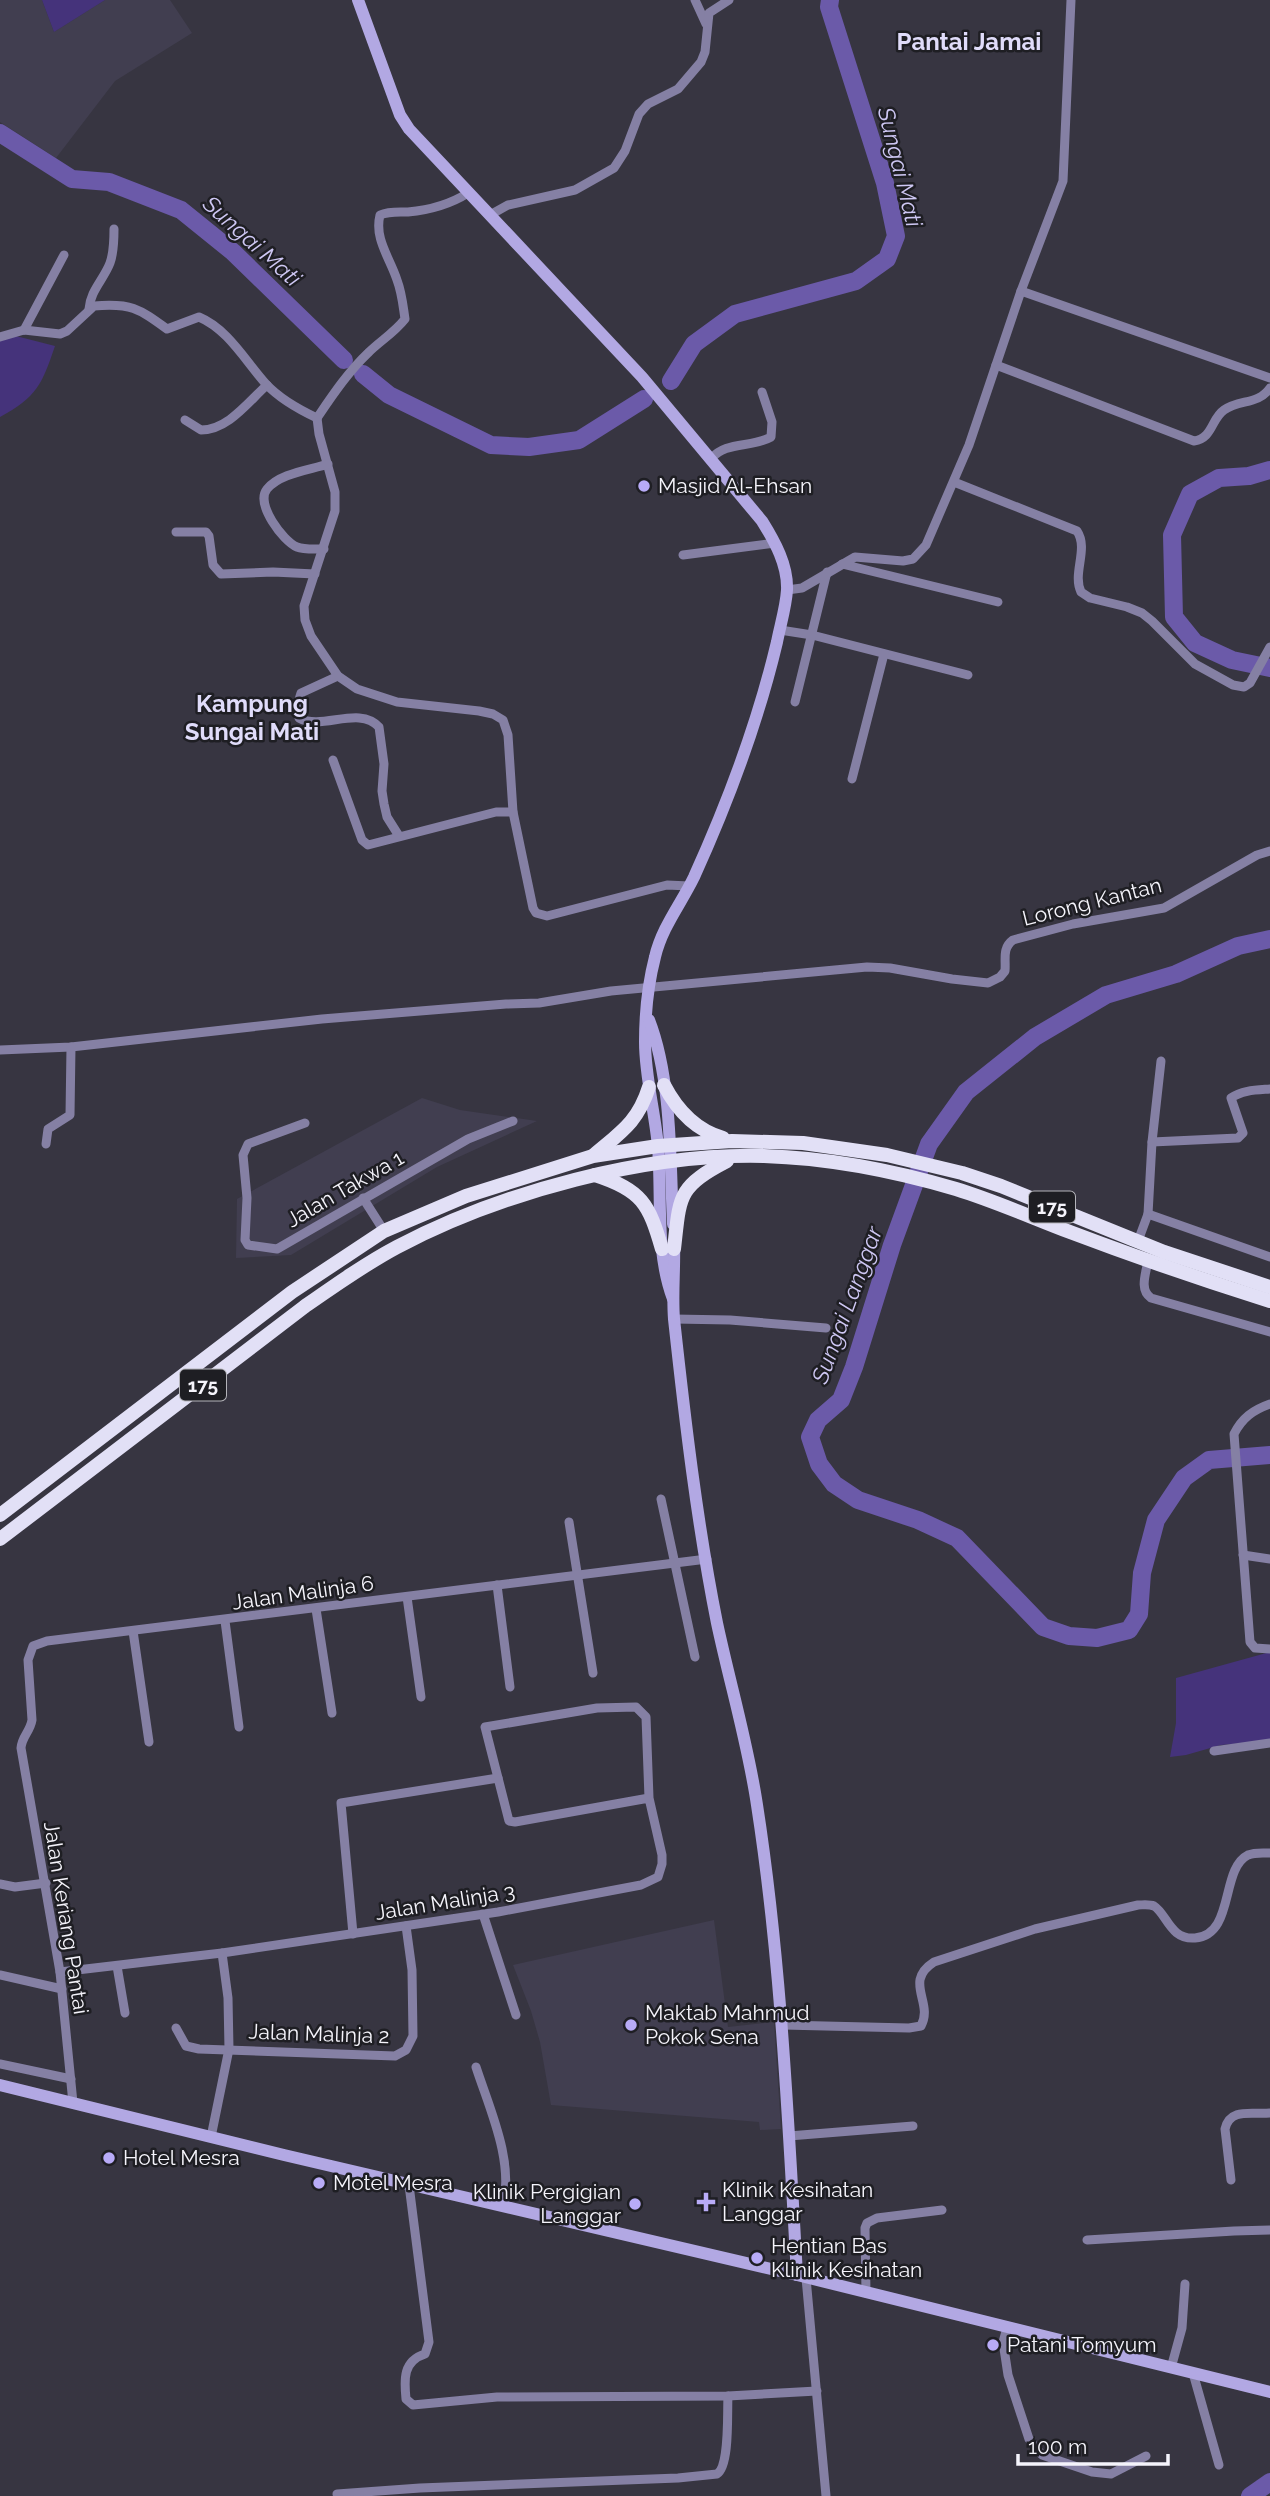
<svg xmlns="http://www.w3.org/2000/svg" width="1270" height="2496" font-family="Raleway,sans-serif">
<rect width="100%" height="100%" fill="#373541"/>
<!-- built -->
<g fill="#413e50">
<path d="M0 0H42L54 32 105 0H170L192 33 115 81 56 158 0 122Z"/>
<path d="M422 1098 460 1110 537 1121 437 1167 291 1255 236 1258 237 1199Z"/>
<path d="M714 1920 728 2027 774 2022 781 2129 760 2130 759 2122 551 2105 540 2042 531 2011 513 1965Z"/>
</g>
<!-- green -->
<g fill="#45337b">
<path d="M42 0H105L54 32Z"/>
<path d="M12 335 55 346C42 384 37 397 0 417V339Z"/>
<path d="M1270 1652V1741L1221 1745 1186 1755 1170 1757 1176 1723V1678Z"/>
</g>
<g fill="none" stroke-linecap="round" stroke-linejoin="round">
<!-- river -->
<g stroke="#6b5aa9" stroke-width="18">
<path d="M0 133 72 179 109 182 181 210 233 252 344 360"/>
<path d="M363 374 389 395 491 445 529 447 579 440 644 399"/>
<path d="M671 381 694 344 735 314 856 281 887 259 896 236 885 183 829 7 830 0"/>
<path d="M1270 470 1249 476 1219 478 1190 494 1172 535 1174 617 1195 643 1232 660 1270 668"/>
<path d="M1270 939 1238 946 1176 974 1106 995 1035 1037 966 1092 929 1144 892 1245 854 1367 841 1400 818 1420 810 1437 819 1464 834 1484 858 1500 918 1520 957 1538 1043 1627 1069 1636 1097 1638 1129 1630 1139 1614 1142 1573 1156 1520 1184 1478 1209 1460 1270 1455"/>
<path d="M1250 2496 1270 2482"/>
</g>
<!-- minor -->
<g stroke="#8580a4" stroke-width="9">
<path d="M695 0 706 24"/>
<path d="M490 215 508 205 575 190 614 168 625 151 639 114 648 104 678 89 701 62 705 52 709 13 729 0"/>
<path d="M1021 291 1270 378"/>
<path d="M89 309C90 291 104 279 110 263 114 252 114 240 114 229"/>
<path d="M24 330 64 255"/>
<path d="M0 337 24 330 60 334 67 331 94 306C131 303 138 308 167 329L199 317C228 329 246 362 266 384 279 398 300 410 317 418"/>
<path d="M996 365 1194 441C1213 438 1211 419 1224 410 1240 399 1258 405 1270 388"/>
<path d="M317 418 319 434 335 492V511L304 606 305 620 311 636 338 676 357 689 397 702 479 711 493 714 503 720 508 735 513 812 533 908 536 913 547 916 667 885 689 886"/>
<path d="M317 418C332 396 348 372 368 353 380 341 394 333 405 319 403 306 402 293 397 280 390 258 374 239 380 215 389 211 398 212 408 212 430 210 449 205 468 193"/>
<path d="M185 420 201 430C228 430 248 402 267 385"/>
<path d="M711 459C725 441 752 448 771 437L772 422 762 392"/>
<path d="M954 482 1077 531C1089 549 1072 573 1081 592L1090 598 1127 607 1142 613 1152 621 1195 664 1233 685 1244 687 1250 683 1270 647"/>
<path d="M176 532H206L209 536 213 565 221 574 273 572 315 574"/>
<path d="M324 549C316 549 304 550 297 547 283 541 255 504 267 489 280 473 310 470 328 464"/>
<path d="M683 555 775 543"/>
<path d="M842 564 998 602"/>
<path d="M787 590 802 588 855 557 903 561 913 559 926 545 969 445 1021 291 1063 181 1071 0"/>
<path d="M780 630 812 635 968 675"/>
<path d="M338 676 301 693 297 706 299 718C322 731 359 705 379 727L384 764 382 791 384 804 387 817 399 836"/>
<path d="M795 702 827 572"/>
<path d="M333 760 362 840 368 845 496 812H513"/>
<path d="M852 779 884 654"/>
<path d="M0 1050 71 1047 322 1019 506 1004 539 1003 611 991 867 967 890 968 952 979 988 983 1000 977 1005 971C1006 959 1002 948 1013 940L1073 924 1164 908 1257 855 1270 851"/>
<path d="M305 1123 248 1144 243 1155 247 1198 245 1240 248 1245 277 1249 468 1139 513 1121"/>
<path d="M1152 1142 1238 1138 1243 1133 1231 1098C1242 1090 1257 1090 1270 1089"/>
<path d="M46 1144 48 1129 70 1115 71 1047"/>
<path d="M363 1198 384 1231"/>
<path d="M1148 1214 1270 1257"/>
<path d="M1138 1241 1148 1214 1152 1142 1161 1061"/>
<path d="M1148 1261C1146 1273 1139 1290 1151 1298L1270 1332"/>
<path d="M674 1319 730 1320 826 1328"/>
<path d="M1270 1404C1253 1410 1242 1418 1234 1434L1250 1642 1255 1648 1270 1649"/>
<path d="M661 1499 695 1657"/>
<path d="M569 1522 593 1673"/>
<path d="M1243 1555 1270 1559"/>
<path d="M497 1585 510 1687"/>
<path d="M407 1597 421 1697"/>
<path d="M316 1609 332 1713"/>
<path d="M225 1621 239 1727"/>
<path d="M133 1631 149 1742"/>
<path d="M1214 1751 1270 1743"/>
<path d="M0 1884 15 1887 46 1883"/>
<path d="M483 1914 516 2015"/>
<path d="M353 1934 341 1803 498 1778"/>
<path d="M117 1966 125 2013"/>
<path d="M60 1972 222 1953 498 1912 641 1885 658 1877 662 1864V1855L649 1798 646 1717 636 1707 597 1708 485 1727 509 1821 515 1822 649 1798"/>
<path d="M0 1975 62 1989"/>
<path d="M783 2025 909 2028 921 2026C934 2002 903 1982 934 1962L1035 1929 1138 1905C1143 1905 1149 1904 1154 1906 1167 1914 1170 1940 1195 1938 1235 1935 1220 1869 1248 1855 1255 1852 1263 1853 1270 1853"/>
<path d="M176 2028 186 2046 199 2049 395 2056 406 2050 413 2036 412 1970 406 1926"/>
<path d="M0 2064 71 2079"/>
<path d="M476 2067C490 2110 514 2161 503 2206"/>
<path d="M73 2103 60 1972 21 1748C22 1736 30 1732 32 1720L28 1660 33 1646 47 1641 707 1559"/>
<path d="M789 2136 913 2126"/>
<path d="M211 2137 229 2049 228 1998 222 1953"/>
<path d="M1231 2180 1225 2129C1230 2107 1253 2115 1270 2113"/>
<path d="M409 2185 429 2342 425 2354C403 2361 404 2379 406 2399L413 2405 497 2397 728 2396 817 2391"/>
<path d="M1087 2240 1234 2231 1270 2230"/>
<path d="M806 2278 826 2496"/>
<path d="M866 2293 865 2228 867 2223 877 2218 942 2210"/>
<path d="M1007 2328 1003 2342 1008 2375 1029 2439 1042 2455 1092 2472 1111 2474 1146 2456"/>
<path d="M1171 2368 1182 2328 1185 2284"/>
<path d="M1193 2373 1219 2465"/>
<path d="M337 2494 420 2488 678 2478 717 2474C730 2466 727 2413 728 2396"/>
</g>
<!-- secondary -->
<g stroke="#b2a8e3" stroke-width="12">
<path d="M358 0 400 115 409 129 642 377 762 521C775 542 788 565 787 590 786 607 780 626 777 642 758 722 728 802 694 877 681 904 662 927 655 957 648 984 645 1015 645 1042 645 1077 655 1112 658 1147 662 1197 655 1251 673 1299"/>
<path d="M649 1020C672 1079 670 1161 673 1224"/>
<path d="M674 1242C675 1268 672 1293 674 1319 685 1420 697 1523 717 1623 730 1684 748 1744 757 1805 781 1960 788 2118 797 2275"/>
<path d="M0 2085 284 2155 797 2275 1270 2392"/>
</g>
<!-- trunk -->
<g stroke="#e2e0f6" stroke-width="14">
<path d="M664 1085C677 1110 695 1130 723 1138"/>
<path d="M594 1155C621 1132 638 1122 649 1087"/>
<path d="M595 1175C642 1190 649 1204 662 1249"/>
<path d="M674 1249C680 1196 677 1187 727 1161"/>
<path d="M0 1515 292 1292 384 1231 466 1196 593 1156 658 1146 732 1141 803 1143 887 1155 962 1173 1001 1186 1164 1252 1270 1287"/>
<path d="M0 1539 304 1307C334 1286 365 1264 397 1247 501 1192 646 1153 764 1156 827 1158 895 1171 956 1189 995 1201 1033 1218 1070 1232 1136 1257 1203 1280 1270 1301"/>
</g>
</g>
<!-- markers -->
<g fill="#b8abf7" stroke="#1e1e23" stroke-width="2.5">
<circle cx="644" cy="486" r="7"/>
<circle cx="631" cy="2025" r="7"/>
<circle cx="109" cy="2158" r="7"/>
<circle cx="319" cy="2183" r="7"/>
<path d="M702.5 2191.5h7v7h7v7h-7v7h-7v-7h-7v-7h7z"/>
<circle cx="635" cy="2204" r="7"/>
<circle cx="757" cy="2258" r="7"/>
<circle cx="993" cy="2345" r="7"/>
</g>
<g text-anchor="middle" stroke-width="5" stroke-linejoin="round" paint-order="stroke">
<!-- shield labels -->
<g fill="#1e1e23" stroke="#b4b4ba" stroke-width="2">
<rect x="1029" y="1191.5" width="46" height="31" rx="5"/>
<rect x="180" y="1369.5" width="46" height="31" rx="5"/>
</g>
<g font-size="19" font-weight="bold" fill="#f5f4fb">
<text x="1052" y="1214">175</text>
<text x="203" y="1392">175</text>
</g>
<!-- poi labels -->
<g font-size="21" fill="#f5f4fb" stroke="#1e1e23" text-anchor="start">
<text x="658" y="493">Masjid Al-Ehsan</text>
<text x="645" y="2020">Maktab Mahmud<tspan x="645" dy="24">Pokok Sena</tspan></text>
<text x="123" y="2165">Hotel Mesra</text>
<text x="333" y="2190">Motel Mesra</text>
<text x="722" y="2197">Klinik Kesihatan<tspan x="722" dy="24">Langgar</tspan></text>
<text x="621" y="2199" text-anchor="end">Klinik Pergigian<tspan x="621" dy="24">Langgar</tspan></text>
<text x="771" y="2253">Hentian Bas<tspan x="771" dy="24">Klinik Kesihatan</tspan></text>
<text x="1007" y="2352">Patani Tomyum</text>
</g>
<!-- street labels -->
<g font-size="21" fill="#f5f4fb" stroke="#1e1e23">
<text transform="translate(1092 902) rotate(-14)" y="7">Lorong Kantan</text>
<text transform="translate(345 1189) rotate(-30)" y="7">Jalan Takwa 1</text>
<text transform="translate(303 1593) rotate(-8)" y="7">Jalan Malinja 6</text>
<text transform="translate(445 1902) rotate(-9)" y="7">Jalan Malinja 3</text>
<text transform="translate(66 1918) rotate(81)" y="7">Jalan Keriang Pantai</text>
<text transform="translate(319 2034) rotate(2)" y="7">Jalan Malinja 2</text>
</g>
<!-- water labels -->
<g font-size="23" font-style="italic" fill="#cec7f3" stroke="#1e1e23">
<text transform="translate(900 167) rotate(76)" y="8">Sungai Mati</text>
<text transform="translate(252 241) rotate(42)" y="8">Sungai Mati</text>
<text transform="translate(847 1305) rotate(-70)" y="8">Sungai Langgar</text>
</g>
<!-- quarter labels -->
<g font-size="24" font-weight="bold" fill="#e0dcfa" stroke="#1e1e23">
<text x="969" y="50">Pantai Jamai</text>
<text x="252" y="712">Kampung<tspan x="252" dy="28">Sungai Mati</tspan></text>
</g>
</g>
<!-- scale -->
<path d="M1018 2454v10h150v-10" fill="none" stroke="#f5f4fb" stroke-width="3.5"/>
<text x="1028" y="2454" font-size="21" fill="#f5f4fb" stroke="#1e1e23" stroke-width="5" paint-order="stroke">100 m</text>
</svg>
